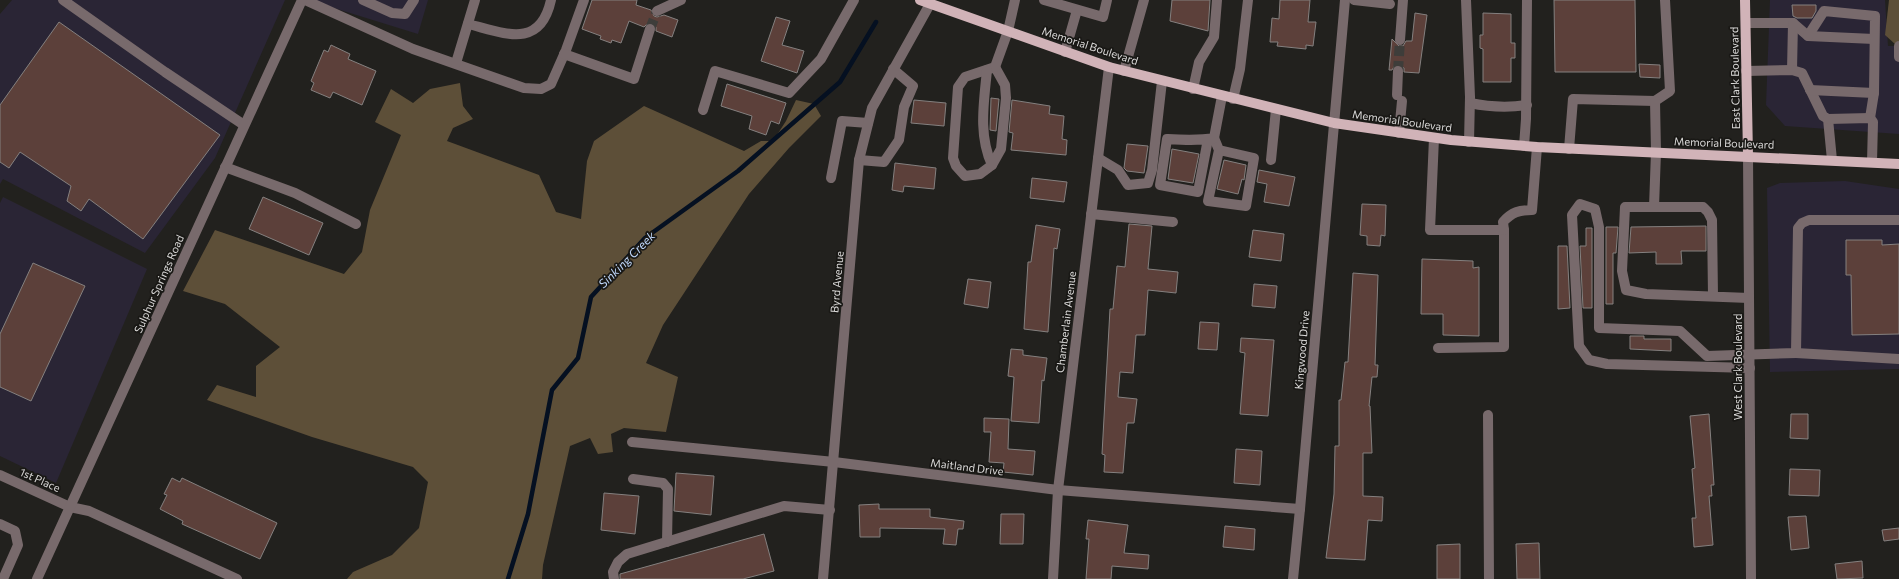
<svg xmlns="http://www.w3.org/2000/svg" width="1899" height="579" font-family="Commissioner,sans-serif">
<rect width="100%" height="100%" fill="#22211e"/>
<!-- commercial -->
<g fill="#2a2535">
<path d="M12 0H285L215 158 145 253 3 179 0 184V14Z"/>
<path d="M308 0H428L418 34Z"/>
<path d="M1770 0H1885L1888 46H1899V134L1785 126 1766 105Z"/>
<path d="M1845 181 1899 189V369L1770 372 1767 188 1780 183Z"/>
<path d="M3 197 147 269 56 483 0 456V203Z"/>
</g>
<!-- forest -->
<g fill="#5d4f38">
<path d="M1889 0H1899V44H1895L1885 35Z"/>
<path d="M460 83 463 106 473 119 453 128 447 141 539 175 556 212 581 219 587 161 594 141 644 106 744 151 761 141H773L786 121 796 100 814 104 821 116 789 148 749 194 663 325 646 363 678 377 666 432 624 428 611 434 613 452 598 454 590 438 570 446 543 565 542 579H347L353 572 392 555 419 528 428 482 413 467 312 437 207 400 217 385 256 397V366L280 347 225 304 183 291 215 230 344 274 362 252 370 210 401 135 375 122 391 89 413 103 430 89Z"/>
</g>
<g fill="none" stroke-linecap="round" stroke-linejoin="round">
<!-- stream -->
<path stroke="#051021" stroke-width="4.5" d="M508 579 528 514 552 390 578 358 591 297 645 238 738 171 840 82 876 22"/>
</g>
<!-- building -->
<g fill="#5c403a" stroke="#84807f">
<path d="M592 0H637L636 5 651 10 654 16 657 17 664 15 678 20 672 37 656 31V27L652 23H648L644 27 629 21 621 43 612 40 611 43 600 39 601 36 582 29Z"/>
<path d="M1172 0H1210L1208 31 1170 21Z"/>
<path d="M1280 0H1310L1308 22H1316L1313 46 1306 45V49L1277 46 1278 42H1270L1272 18 1279 19Z"/>
<path d="M1554 0H1635L1636 72H1555Z"/>
<path d="M1792 5H1816V11L1812 18H1797L1793 16Z"/>
<path d="M1415 13 1427 15 1419 73 1404 72V68L1399 65H1395L1392 70H1389L1392 39 1399 46H1403L1406 41H1412Z"/>
<path d="M1483 13 1511 14V43H1515V58H1511V82H1483V49L1480 48V35H1483Z"/>
<path d="M776 17 790 21 782 45 804 51 797 73 761 61Z"/>
<path d="M59 22 220 135 143 239 89 199 81 211 67 201 71 186 20 152 9 168 0 162V105Z"/>
<path d="M331 45 350 54 348 59 376 71 362 105 333 92 330 98 311 90 314 83 311 81 324 50 328 52Z"/>
<path d="M1639 64 1660 65V78L1640 77Z"/>
<path d="M727 84 786 103 779 124 771 121 766 135 749 129 752 116 721 106Z"/>
<path d="M991 98 999 99 996 131 990 130Z"/>
<path d="M914 100 946 103 944 126 911 123Z"/>
<path d="M1012 100 1050 106 1049 114 1064 116 1062 139 1067 140 1066 155 1011 150 1013 133 1009 132Z"/>
<path d="M1127 144 1148 146 1144 173 1127 171 1124 168Z"/>
<path d="M1172 149 1199 154 1193 183 1168 179Z"/>
<path d="M1224 160 1246 165 1244 180 1242 179 1238 194 1217 189Z"/>
<path d="M895 163 936 168 934 189 904 186 903 192 892 190Z"/>
<path d="M1259 170 1295 177 1289 206 1264 202 1267 184 1257 182Z"/>
<path d="M1032 178 1067 182 1064 202 1030 198Z"/>
<path d="M263 197 323 223 309 255 249 229Z"/>
<path d="M1362 204 1386 205 1385 236 1381 235 1380 246 1367 245V236L1360 235Z"/>
<path d="M1129 224 1152 226 1148 269 1178 272 1176 293 1148 290 1145 335H1136L1133 373 1120 372 1118 397 1137 399 1134 423H1127L1123 473 1104 472 1105 455 1102 454 1110 309H1113L1117 266 1125 267Z"/>
<path d="M1036 225 1060 229 1057 249 1054 248 1048 332 1024 329 1028 262H1031Z"/>
<path d="M1706 226V251H1681L1682 264H1656V252L1629 253 1631 227Z"/>
<path d="M1606 227H1618L1616 253H1613V304H1606Z"/>
<path d="M1586 228H1592V308H1583L1580 246H1586Z"/>
<path d="M1253 230 1284 234 1281 261 1249 257Z"/>
<path d="M1846 240H1882V245L1899 244V334L1852 335 1851 275H1846Z"/>
<path d="M1558 246H1567L1570 308 1558 309Z"/>
<path d="M1422 259 1473 261V268L1479 267V336L1443 335V314H1421Z"/>
<path d="M33 263 85 286 31 401 0 387V334Z"/>
<path d="M1353 273 1378 275 1375 365H1378L1377 377H1372L1369 406H1370L1372 453H1363V496L1383 497 1382 521 1368 520 1365 560 1326 558 1334 494 1335 446H1339V400H1341L1345 362H1348Z"/>
<path d="M968 279 991 282 988 308 964 304Z"/>
<path d="M1254 284 1277 286 1275 308 1252 306Z"/>
<path d="M1200 322 1219 323 1217 350 1198 349Z"/>
<path d="M1630 336H1644V339H1671V351L1630 349Z"/>
<path d="M1241 338 1274 340 1268 416 1240 414 1245 353 1240 352Z"/>
<path d="M1011 349 1023 350V355L1047 358 1044 381 1042 380 1039 423 1011 421 1014 377 1008 376Z"/>
<path d="M1709 414 1714 485H1711L1712 496H1709L1713 545 1694 547 1692 518H1696L1692 469 1695 468 1690 416Z"/>
<path d="M1791 414H1808V439L1790 438Z"/>
<path d="M984 418 1009 419 1008 449 1035 451 1033 475 1003 472 1004 463 989 462 991 432H984Z"/>
<path d="M1236 449 1262 451 1260 485 1234 483Z"/>
<path d="M1790 469 1820 470 1819 496 1789 495Z"/>
<path d="M676 473 714 476 711 515 674 511Z"/>
<path d="M172 478 180 482 182 478 277 523 260 559 182 524 183 521 160 509 167 495 164 494Z"/>
<path d="M604 493 639 496 635 534 601 530Z"/>
<path d="M879 504V509H930V517L964 521 963 529H958L956 545 943 544 945 529 880 528V537H860L859 505Z"/>
<path d="M1001 514H1024L1023 544H1000Z"/>
<path d="M1806 516 1809 548 1791 550 1788 517Z"/>
<path d="M1088 520 1128 525 1124 553 1149 555 1148 569 1112 566 1111 579H1086L1089 539H1086Z"/>
<path d="M1225 526 1255 529 1254 550 1223 547Z"/>
<path d="M1899 528V539L1884 541 1882 530Z"/>
<path d="M764 534 774 571 743 579H620V574Z"/>
<path d="M1539 543 1540 579H1517L1516 544Z"/>
<path d="M1460 544V579H1437V545Z"/>
<path d="M1862 561 1863 578 1837 579 1835 564Z"/>
</g>
<g fill="none" stroke-linecap="round" stroke-linejoin="round">
<!-- minor-tunnel -->
<g stroke="#3e3d3a" stroke-width="10" stroke-dasharray="10 5" stroke-linecap="butt">
<path d="M650 29 657 11"/>
<path d="M1398 71 1400 40"/>
</g>
<!-- minor -->
<g stroke="#786a6c" stroke-width="10">
<path d="M63 0 165 72 244 125"/>
<path d="M305 0 413 49 524 88 541 89 551 84 566 50 584 0"/>
<path d="M363 0 392 13 405 14 414 0"/>
<path d="M1044 0 1103 17 1107 0"/>
<path d="M1354 0 1390 4"/>
<path d="M1466 0 1470 97 1469 142"/>
<path d="M657 11 681 0"/>
<path d="M1746 23H1793L1792 70"/>
<path d="M1793 23 1808 36 1874 39"/>
<path d="M468 24C504 33 540 50 551 0"/>
<path d="M1808 36 1824 11 1875 16 1874 93 1870 118"/>
<path d="M1400 40 1403 0"/>
<path d="M1899 46V57"/>
<path d="M1065 52 1077 10"/>
<path d="M564 54 634 79 650 29"/>
<path d="M456 63 475 0"/>
<path d="M995 67 1005 85 1006 98 1001 149 992 165 980 174 965 176 956 166 953 158 958 87 965 77Z"/>
<path d="M995 67 1008 31 1015 0"/>
<path d="M987 70C984 102 978 135 992 165"/>
<path d="M1124 71 1144 0"/>
<path d="M1746 71 1792 70 1802 73 1823 116 1828 119 1832 160"/>
<path d="M1193 89 1199 62 1214 37 1217 0"/>
<path d="M1810 90 1874 93"/>
<path d="M1397 95 1398 71"/>
<path d="M1233 99 1240 69 1248 0"/>
<path d="M1470 103C1489 107 1507 108 1527 105"/>
<path d="M703 110 715 71 789 93 821 59 854 0"/>
<path d="M1828 119 1870 118 1873 122 1872 162"/>
<path d="M1399 133 1402 101"/>
<path d="M1214 138 1219 150 1208 201 1246 206 1254 158 1219 150"/>
<path d="M1434 138 1430 230H1504V347L1438 348"/>
<path d="M1208 139 1198 192 1160 185 1167 139C1183 140 1198 141 1214 138L1222 96"/>
<path d="M1524 146 1526 119 1527 0"/>
<path d="M1569 149 1573 99 1655 101 1670 91 1665 0"/>
<path d="M1748 155 1751 579"/>
<path d="M1098 158 1118 170 1128 185 1148 183 1152 170 1162 81"/>
<path d="M859 160 884 162 899 140 904 107 913 86 893 69"/>
<path d="M1271 160 1276 109"/>
<path d="M225 167 295 193 356 224"/>
<path d="M831 178 842 121 868 123"/>
<path d="M1654 207 1656 152 1655 101"/>
<path d="M1091 214 1173 222"/>
<path d="M1504 230 1503 222C1512 212 1519 210 1532 210L1537 147"/>
<path d="M1713 296 1712 220 1708 212 1703 207H1625L1622 271 1626 290 1646 294 1749 298"/>
<path d="M1796 353 1899 359"/>
<path d="M1750 368 1607 364 1589 360 1579 346 1572 215 1580 204 1595 209 1599 227V328L1680 331 1707 356 1796 353 1798 228 1802 223 1809 220H1899"/>
<path d="M1488 415 1489 579"/>
<path d="M632 442 834 462 1058 490 1300 509"/>
<path d="M0 475 70 507 89 511 237 579"/>
<path d="M633 479 663 483 668 489 667 542"/>
<path d="M0 524 15 531 18 545 3 579"/>
<path d="M37 579 302 0"/>
<path d="M614 579 613 572 618 562 627 554 784 506 830 510"/>
<path d="M823 579 859 160 872 108 930 4"/>
<path d="M1053 579 1058 490 1109 67"/>
<path d="M1293 579 1300 509 1345 0"/>
</g>
<!-- major -->
<g stroke="#d1b3b8" stroke-width="10">
<path d="M920 0 1109 67 1334 123 1451 140 1537 147 1899 164"/>
<path d="M1745 0 1748 155"/>
</g>
</g>
<g text-anchor="middle" stroke-width="3.5" stroke-linejoin="round" paint-order="stroke">
<!-- street labels -->
<g font-size="11" fill="#dad9d8" stroke="#191815">
<text transform="translate(1090 46) rotate(18)" y="4">Memorial Boulevard</text>
<text transform="translate(1735 78) rotate(-91)" y="4">East Clark Boulevard</text>
<text transform="translate(1402 121) rotate(8)" y="4">Memorial Boulevard</text>
<text transform="translate(1724 143) rotate(2)" y="4">Memorial Boulevard</text>
<text transform="translate(837 282) rotate(-85)" y="4">Byrd Avenue</text>
<text transform="translate(159 284) rotate(-66)" y="4">Sulphur Springs Road</text>
<text transform="translate(1066 322) rotate(-83)" y="4">Chamberlain Avenue</text>
<text transform="translate(1302 350) rotate(-85)" y="4">Kingwood Drive</text>
<text transform="translate(1738 367) rotate(-90)" y="4">West Clark Boulevard</text>
<text transform="translate(967 467) rotate(7)" y="4">Maitland Drive</text>
<text transform="translate(40 480) rotate(24)" y="4">1st Place</text>
</g>
<!-- water labels -->
<g font-size="12" font-style="italic" fill="#bfd7fb" stroke="#191815">
<text transform="translate(627 260) rotate(-45)" y="4">Sinking Creek</text>
</g>
</g>
</svg>
